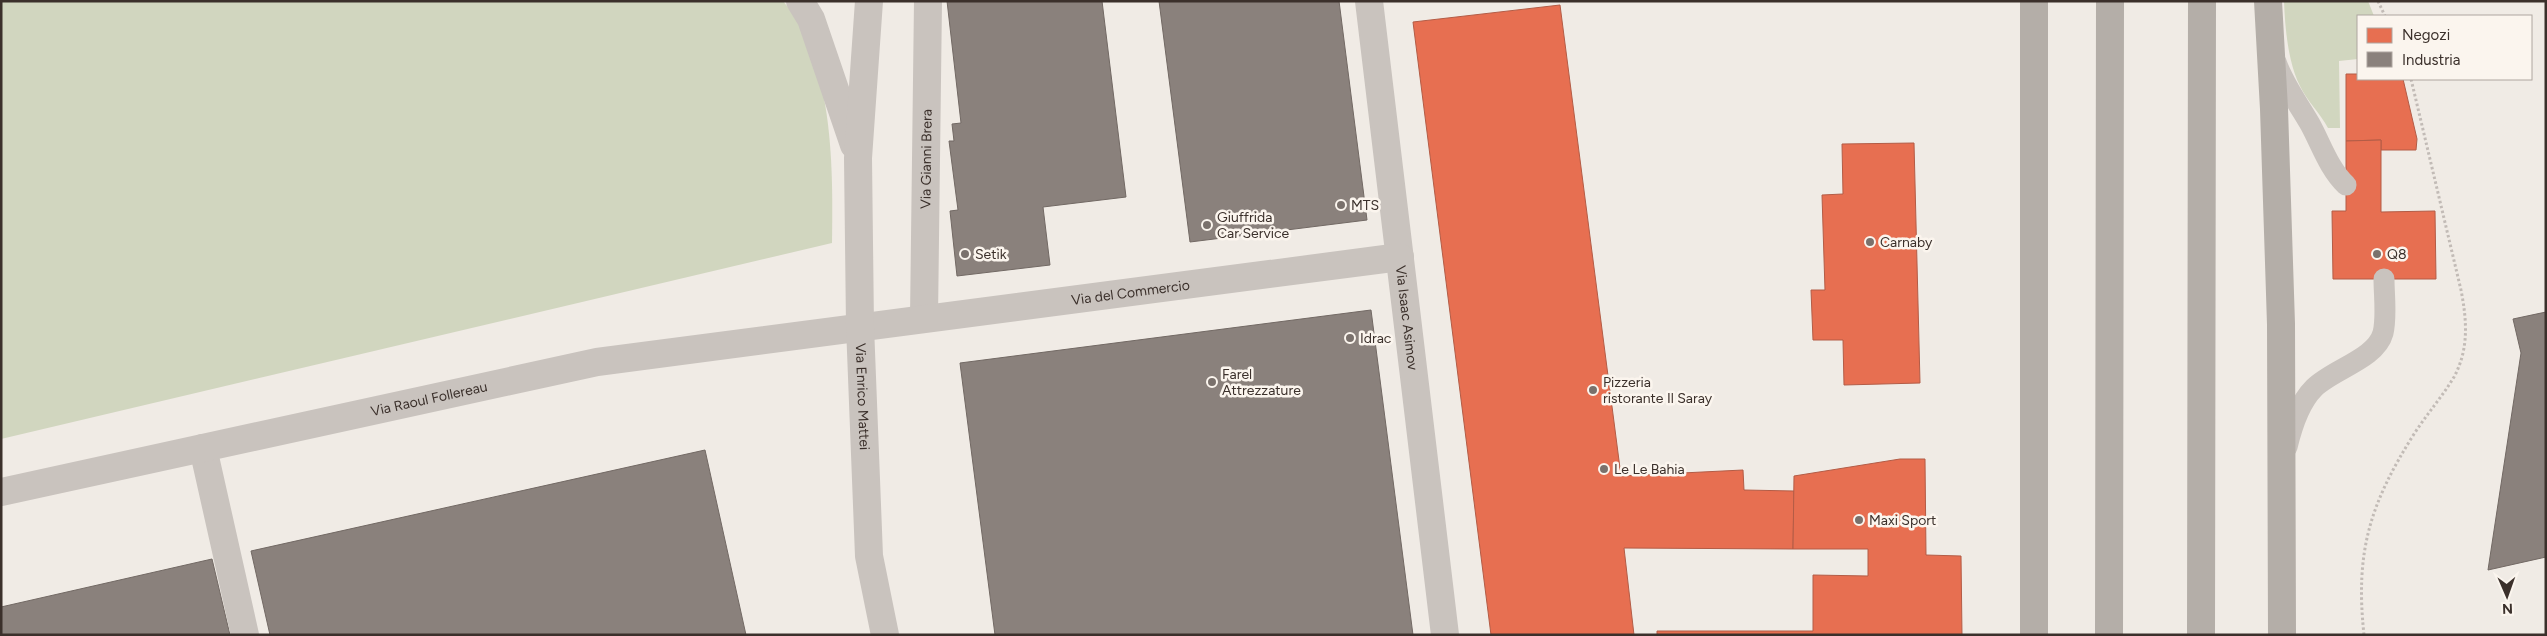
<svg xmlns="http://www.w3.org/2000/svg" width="2547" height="636" font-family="Figtree,sans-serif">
<rect width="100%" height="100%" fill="#f0ebe5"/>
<!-- green -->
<g fill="#d1d6bf">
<path d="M1 1H783C834 62 833 168 832 243L1 439Z"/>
<path d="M2284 1H2368L2374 16H2358V59L2339 61 2340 128H2328C2320 113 2307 101 2300 86 2288 62 2285 28 2284 1Z"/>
</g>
<!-- shops -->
<g fill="#e76f51" stroke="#b35c46">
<path d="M1560 5 1621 476 1743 470 1744 490 1794 491 1793 549 1624 548 1634 635H1491L1413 22Z"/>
<path d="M2346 74H2358V79H2403L2417 139 2416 150H2381V140L2346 141Z"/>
<path d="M2381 140V212L2435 211 2436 279H2333L2332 211H2346V141Z"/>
<path d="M1914 143 1920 383 1844 385 1843 340H1813L1811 290H1825L1822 195 1843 194 1842 144Z"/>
<path d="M1900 459H1925L1926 555 1961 556 1962 635H1657V631H1813V575L1868 576V549H1793L1794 476Z"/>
</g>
<!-- industry -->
<g fill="#8a817c" stroke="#726964">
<path d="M947 1H1102L1126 197 1043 207 1050 265 957 276 950 211 958 210 949 141H954L952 124 961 123Z"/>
<path d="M1159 1H1339L1367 220 1190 242Z"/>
<path d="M1371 310 1413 635H995L960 363Z"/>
<path d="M2546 312V557L2488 570 2521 353 2513 319Z"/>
<path d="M705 450 746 635H270L251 551Z"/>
<path d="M212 559 230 635H1V607Z"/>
</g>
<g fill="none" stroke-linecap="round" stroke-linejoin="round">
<!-- path -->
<g stroke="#c2bbb6" stroke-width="3" stroke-dasharray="2.5 2.5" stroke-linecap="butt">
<path d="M2378 1 2385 16"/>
<path d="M2364 635C2355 551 2370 504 2414 434 2427 414 2442 397 2454 377 2469 349 2467 321 2461 290L2411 79"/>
</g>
<!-- service -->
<g stroke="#c9c3be" stroke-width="21">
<path d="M2276 62C2284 85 2298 103 2310 124 2321 144 2329 169 2346 185"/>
<path d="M2287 447C2292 426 2299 403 2314 388 2333 369 2376 359 2383 333 2387 317 2384 296 2384 279"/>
</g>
<!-- minor -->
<g stroke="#c9c3be" stroke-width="28">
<path id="s1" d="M1369 1 1445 635"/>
<path id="s2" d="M924 318 928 1"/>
<path d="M203 448 245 635"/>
<path id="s3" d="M1 492 597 362 1400 257"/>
</g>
<!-- tertiary -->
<g stroke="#c9c3be" stroke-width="28">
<path d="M800 1 811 19 854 145"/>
<path id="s4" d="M869 1 858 158 860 326 869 556 885 635"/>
</g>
<!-- trunk -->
<g stroke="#b4aea8" stroke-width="28">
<path d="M2268 1 2274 109 2281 324 2282 635"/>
<path d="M2034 635V1"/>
<path d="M2109 635 2110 1"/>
<path d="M2201 635 2202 1"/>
</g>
</g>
<!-- markers -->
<g fill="#7a716c" stroke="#fbf5ee" stroke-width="2">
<circle cx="1341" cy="205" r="5"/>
<circle cx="1207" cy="225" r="5"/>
<circle cx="1870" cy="242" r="5"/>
<circle cx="965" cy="254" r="5"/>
<circle cx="2377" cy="254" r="5"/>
<circle cx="1350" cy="338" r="5"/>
<circle cx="1212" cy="382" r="5"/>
<circle cx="1593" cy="390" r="5"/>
<circle cx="1604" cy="469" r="5"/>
<circle cx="1859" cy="520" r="5"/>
</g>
<g text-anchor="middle" stroke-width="5" stroke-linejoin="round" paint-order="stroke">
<!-- street labels -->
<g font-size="14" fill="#3b302b" stroke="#fbf5ee">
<text dy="5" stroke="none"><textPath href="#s2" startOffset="159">Via Gianni Brera</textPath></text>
<text dy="5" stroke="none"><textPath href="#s3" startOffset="1148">Via del Commercio</textPath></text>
<text dy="5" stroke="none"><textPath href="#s1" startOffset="319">Via Isaac Asimov</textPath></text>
<text dy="5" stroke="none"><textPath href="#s4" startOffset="396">Via Enrico Mattei</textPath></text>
<text dy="5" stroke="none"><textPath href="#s3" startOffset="438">Via Raoul Follereau</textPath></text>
</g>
<!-- poi labels -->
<g font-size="14" fill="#3b302b" stroke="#fbf5ee" text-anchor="start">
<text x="1351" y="210">MTS</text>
<text x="1217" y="222">Giuffrida<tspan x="1217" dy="16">Car Service</tspan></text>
<text x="1880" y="247">Carnaby</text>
<text x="975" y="259">Setik</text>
<text x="2387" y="259">Q8</text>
<text x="1360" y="343">Idrac</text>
<text x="1222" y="379">Farel<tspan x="1222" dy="16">Attrezzature</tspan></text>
<text x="1603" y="387">Pizzeria<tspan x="1603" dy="16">ristorante Il Saray</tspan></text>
<text x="1614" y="474">Le Le Bahia</text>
<text x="1869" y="525">Maxi Sport</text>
</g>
</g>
<!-- border -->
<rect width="2547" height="636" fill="none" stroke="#3b302b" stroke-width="5"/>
<!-- legend -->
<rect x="2357" y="15" width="175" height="65" fill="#fbf5ee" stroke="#aea6a0"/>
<rect x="2367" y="28" width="25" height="15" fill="#e76f51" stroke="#aea6a0"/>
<text x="2402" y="40" font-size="15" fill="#3b302b">Negozi</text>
<rect x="2367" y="52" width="25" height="15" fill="#8a817c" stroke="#aea6a0"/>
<text x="2402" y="65" font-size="15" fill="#3b302b">Industria</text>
<!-- north arrow -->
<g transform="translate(2507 596) rotate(178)" stroke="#fbf5ee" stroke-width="4" paint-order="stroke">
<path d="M0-4L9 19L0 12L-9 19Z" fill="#3b302b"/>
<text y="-8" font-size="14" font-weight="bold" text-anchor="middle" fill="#3b302b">N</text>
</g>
</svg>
